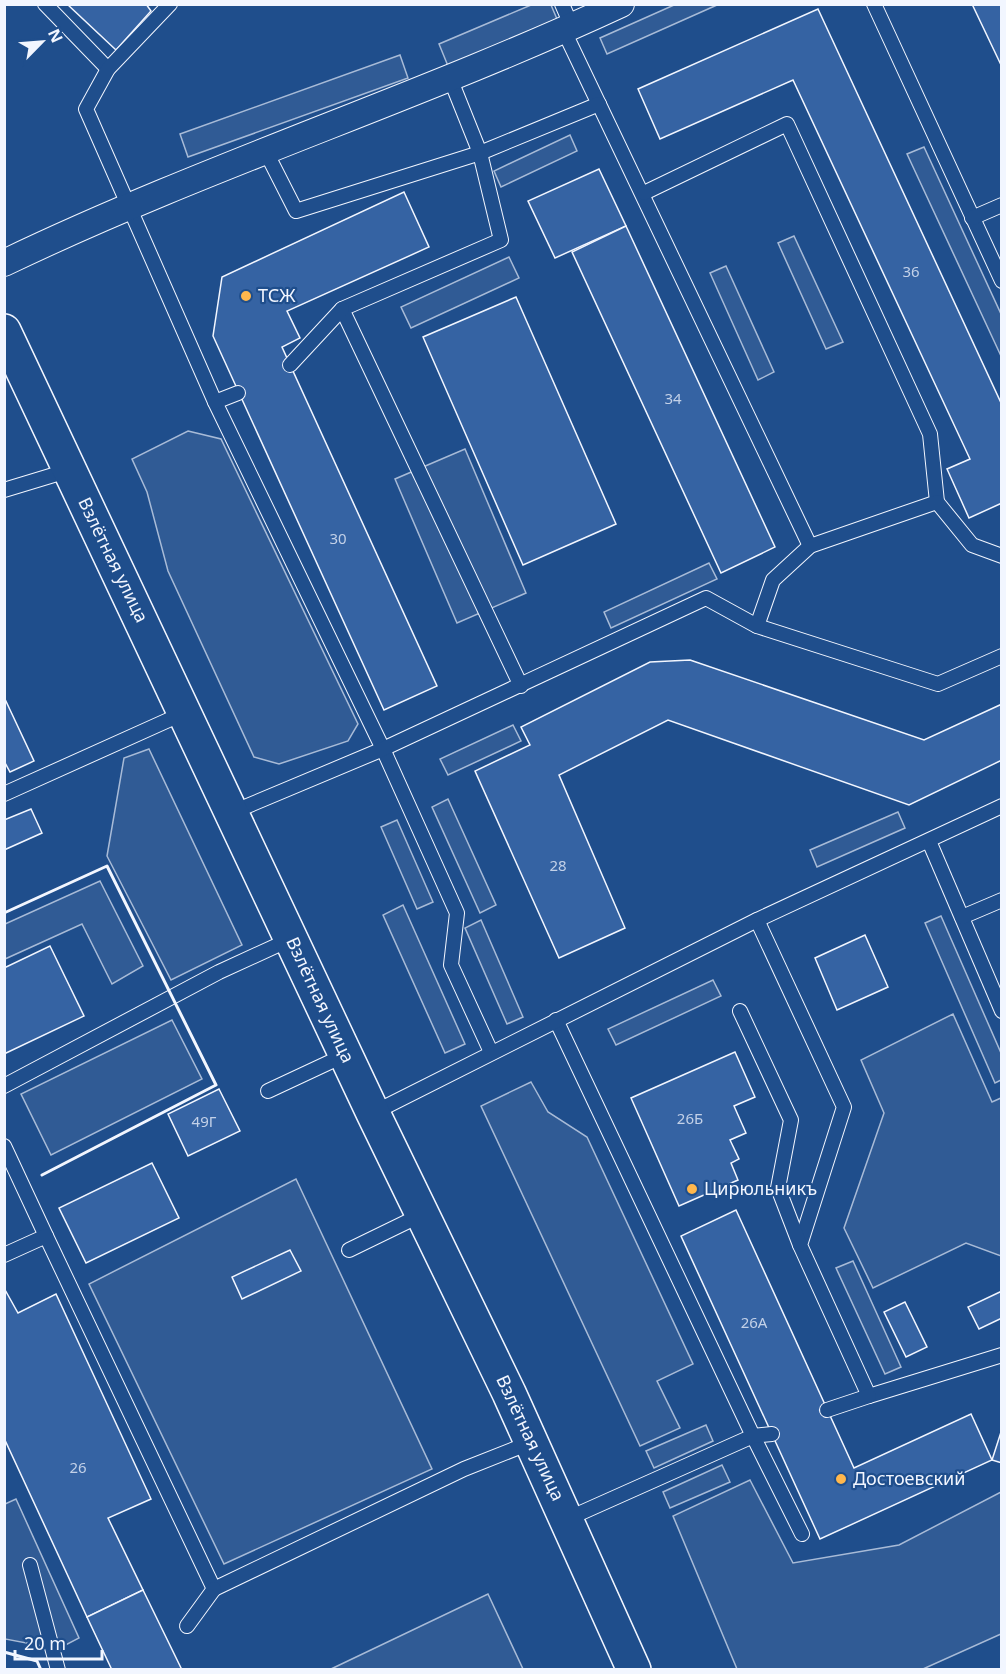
<svg xmlns="http://www.w3.org/2000/svg" width="1006" height="1674" font-family="'Noto Sans',sans-serif">
<rect width="100%" height="100%" fill="#1f4e8c"/>
<!-- built -->
<g fill="#305b95" stroke="#a8bbd7" stroke-width="1.5">
<path d="M531 5H551L557 19 448 66 439 44Z"/>
<path d="M674 5H717L607 54 600 38Z"/>
<path d="M400 55 408 78 188 157 180 134Z"/>
<path d="M570 135 577 151 501 187 494 171Z"/>
<path d="M924 147 1001 314V356L907 154Z"/>
<path d="M794 236 843 342 826 349 778 243Z"/>
<path d="M509 257 519 278 411 328 401 307Z"/>
<path d="M726 266 774 372 758 380 710 273Z"/>
<path d="M188 431 221 439 358 724 348 741 279 764 254 757 168 571 147 492 132 459Z"/>
<path d="M465 449 526 593 457 623 395 479Z"/>
<path d="M709 563 717 579 611 628 604 612Z"/>
<path d="M513 725 521 741 448 775 440 759Z"/>
<path d="M149 749 242 945 171 980 107 856 124 758Z"/>
<path d="M448 799 496 905 480 913 432 807Z"/>
<path d="M898 812 905 828 817 867 810 850Z"/>
<path d="M397 820 433 902 417 909 381 827Z"/>
<path d="M100 881 143 966 112 984 82 924 5 959V924Z"/>
<path d="M403 905 465 1044 445 1053 383 915Z"/>
<path d="M941 916 1001 1053V1080L995 1083 925 923Z"/>
<path d="M481 920 523 1017 507 1024 465 928Z"/>
<path d="M713 980 721 996 616 1045 608 1029Z"/>
<path d="M953 1014 992 1102 1001 1098V1256L966 1243 873 1288 844 1228 884 1113 861 1060Z"/>
<path d="M172 1020 202 1079 51 1155 21 1094Z"/>
<path d="M531 1082 548 1112 587 1137 693 1364 657 1381 680 1428 640 1446 481 1106Z"/>
<path d="M296 1179 432 1469 224 1564 89 1284Z"/>
<path d="M853 1261 901 1367 885 1374 836 1268Z"/>
<path d="M706 1425 713 1441 654 1468 646 1451Z"/>
<path d="M722 1465 730 1482 670 1508 663 1492Z"/>
<path d="M750 1480 793 1563 899 1545 1001 1492V1634L923 1669H737L673 1516Z"/>
<path d="M16 1499 79 1638 58 1649 5 1639V1504Z"/>
<path d="M488 1594 523 1669H331Z"/>
</g>
<!-- building -->
<g fill="#3563a3" stroke="#f2f6ff" stroke-width="1.5">
<path d="M67 4H146L151 11 116 50Z"/>
<path d="M972 4H1002V67Z"/>
<path d="M818 9 1002 405V503L969 518 947 469 970 459 793 80 660 139 638 89Z"/>
<path d="M599 169 626 226 555 258 528 201Z"/>
<path d="M404 192 429 247 287 311 300 338 282 347 437 686 384 710 213 336 222 277Z"/>
<path d="M626 226 775 547 721 573 572 252Z"/>
<path d="M516 297 616 524 523 565 423 337Z"/>
<path d="M690 660 924 740 1002 704V760L909 805 668 720 559 775 625 928 559 958 475 771 530 745 521 727 650 662Z"/>
<path d="M4 697 34 761 10 772 4 761Z"/>
<path d="M31 809 42 833 4 850V820Z"/>
<path d="M865 935 888 987 837 1010 815 958Z"/>
<path d="M50 946 84 1016 4 1054V968Z"/>
<path d="M735 1052 755 1097 734 1106 746 1133 730 1140 739 1159 731 1163 738 1180 679 1206 631 1098Z"/>
<path d="M219 1089 240 1131 188 1156 168 1114Z"/>
<path d="M152 1163 179 1218 86 1263 59 1208Z"/>
<path d="M736 1210 854 1468 971 1414 992 1460 820 1539 681 1236Z"/>
<path d="M290 1250 301 1271 242 1299 232 1277Z"/>
<path d="M4 1288 18 1313 56 1294 151 1499 108 1518 143 1590 87 1617 4 1438Z"/>
<path d="M1002 1291V1318L979 1329 968 1307Z"/>
<path d="M905 1302 927 1347 906 1357 884 1312Z"/>
<path d="M1002 1429V1463L992 1460Z"/>
<path d="M143 1590 182 1670H112L87 1617Z"/>
</g>
<g fill="none" stroke-linecap="round" stroke-linejoin="round">
<!-- lane casing -->
<g stroke="#f2f6ff" stroke-width="16">
<g id="lane">
<path d="M45 4 108 69"/>
<path d="M170 4 108 69 86 109 215 402 383 749 457 913 451 965 491 1052"/>
<path d="M562 4 572 27"/>
<path d="M874 4 1002 281"/>
<path d="M564 31 810 546"/>
<path d="M450 78 480 153 501 240 342 309 521 686"/>
<path d="M266 152 296 211 480 153 599 104"/>
<path d="M644 193 787 124 930 434 937 502"/>
<path d="M972 218 1002 205"/>
<path d="M290 365 342 309"/>
<path d="M215 402 238 393"/>
<path d="M4 490 70 470"/>
<path d="M757 626 773 580 810 546 937 502 972 545 1002 556"/>
<path d="M4 794 184 713"/>
<path d="M233 812 383 749 706 598 757 626 938 684 1002 656"/>
<path d="M929 841 1002 1011"/>
<path d="M962 917 1002 900"/>
<path d="M757 920 844 1107 800 1245 869 1396 1002 1355"/>
<path d="M740 1011 791 1120 778 1188 800 1245"/>
<path d="M556 1020 753 1436 802 1534"/>
<path d="M4 1086 219 972 291 939"/>
<path d="M268 1091 345 1055"/>
<path d="M373 1113 757 920 1002 806"/>
<path d="M4 1146 46 1236"/>
<path d="M349 1250 423 1214"/>
<path d="M4 1255 46 1236 214 1589 464 1469 532 1442"/>
<path d="M827 1410 869 1396"/>
<path d="M567 1519 753 1436 772 1434"/>
<path d="M30 1565 58 1670"/>
<path d="M187 1626 214 1589"/>
</g>
</g>
<!-- street casing -->
<g stroke="#f2f6ff" stroke-width="28">
<path id="street" d="M4 263C206 166 419 98 621 4"/>
</g>
<!-- secondary casing -->
<g stroke="#f2f6ff" stroke-width="36">
<path id="secondary" d="M4 331 373 1113 509 1393 634 1670"/>
</g>
<!-- lane -->
<use href="#lane" stroke="#1f4e8c" stroke-width="14"/>
<!-- street -->
<use href="#street" stroke="#1f4e8c" stroke-width="26"/>
<!-- secondary -->
<use href="#secondary" stroke="#1f4e8c" stroke-width="33"/>
<!-- wall -->
<g stroke="#f2f6ff" stroke-width="3">
<path d="M4 913 107 866 216 1085 42 1175"/>
<path d="M4 1652 37 1661 41 1670"/>
</g>
</g>
<!-- markers -->
<g fill="#ffb74d" stroke="#1f4e8c" stroke-width="2">
<circle cx="246" cy="296" r="6"/>
<circle cx="692" cy="1189" r="6"/>
<circle cx="841" cy="1479" r="6"/>
</g>
<g text-anchor="middle" stroke-width="4.5" stroke-linejoin="round" paint-order="stroke">
<!-- number labels -->
<g font-size="15" fill="#c3d1e8">
<text x="911" y="277">36</text>
<text x="673" y="404">34</text>
<text x="338" y="544">30</text>
<text x="558" y="871">28</text>
<text x="690" y="1124">26Б</text>
<text x="204" y="1127">49Г</text>
<text x="754" y="1328">26А</text>
<text x="78" y="1473">26</text>
</g>
<!-- poi labels -->
<g font-size="18" fill="#f2f6ff" stroke="#1f4e8c" text-anchor="start">
<text x="258" y="302">ТСЖ</text>
<text x="704" y="1195">Цирюльникъ</text>
<text x="853" y="1485">Достоевский</text>
</g>
<!-- street labels -->
<g font-size="18" fill="#f2f6ff" stroke="#1f4e8c">
<text transform="translate(113 560) rotate(64)" y="6">Взлётная улица</text>
<text transform="translate(320 1000) rotate(65)" y="6">Взлётная улица</text>
<text transform="translate(530 1438) rotate(65)" y="6">Взлётная улица</text>
</g>
</g>
<!-- border -->
<rect width="1006" height="1674" fill="none" stroke="#f2f6ff" stroke-width="12"/>
<!-- north arrow -->
<g transform="translate(42 42) rotate(65)" stroke="#1f4e8c" stroke-width="4.5" paint-order="stroke">
<path d="M0-4.5L10 22L0 15L-10 22Z" fill="#f2f6ff"/>
<text y="-9" font-size="16" font-weight="bold" text-anchor="middle" fill="#f2f6ff">N</text>
</g>
<!-- scale -->
<path d="M15 1650v9h87v-9" fill="none" stroke="#f2f6ff" stroke-width="3"/>
<text x="24" y="1650" font-size="18" fill="#f2f6ff" stroke="#1f4e8c" stroke-width="4.5" paint-order="stroke">20 m</text>
</svg>
